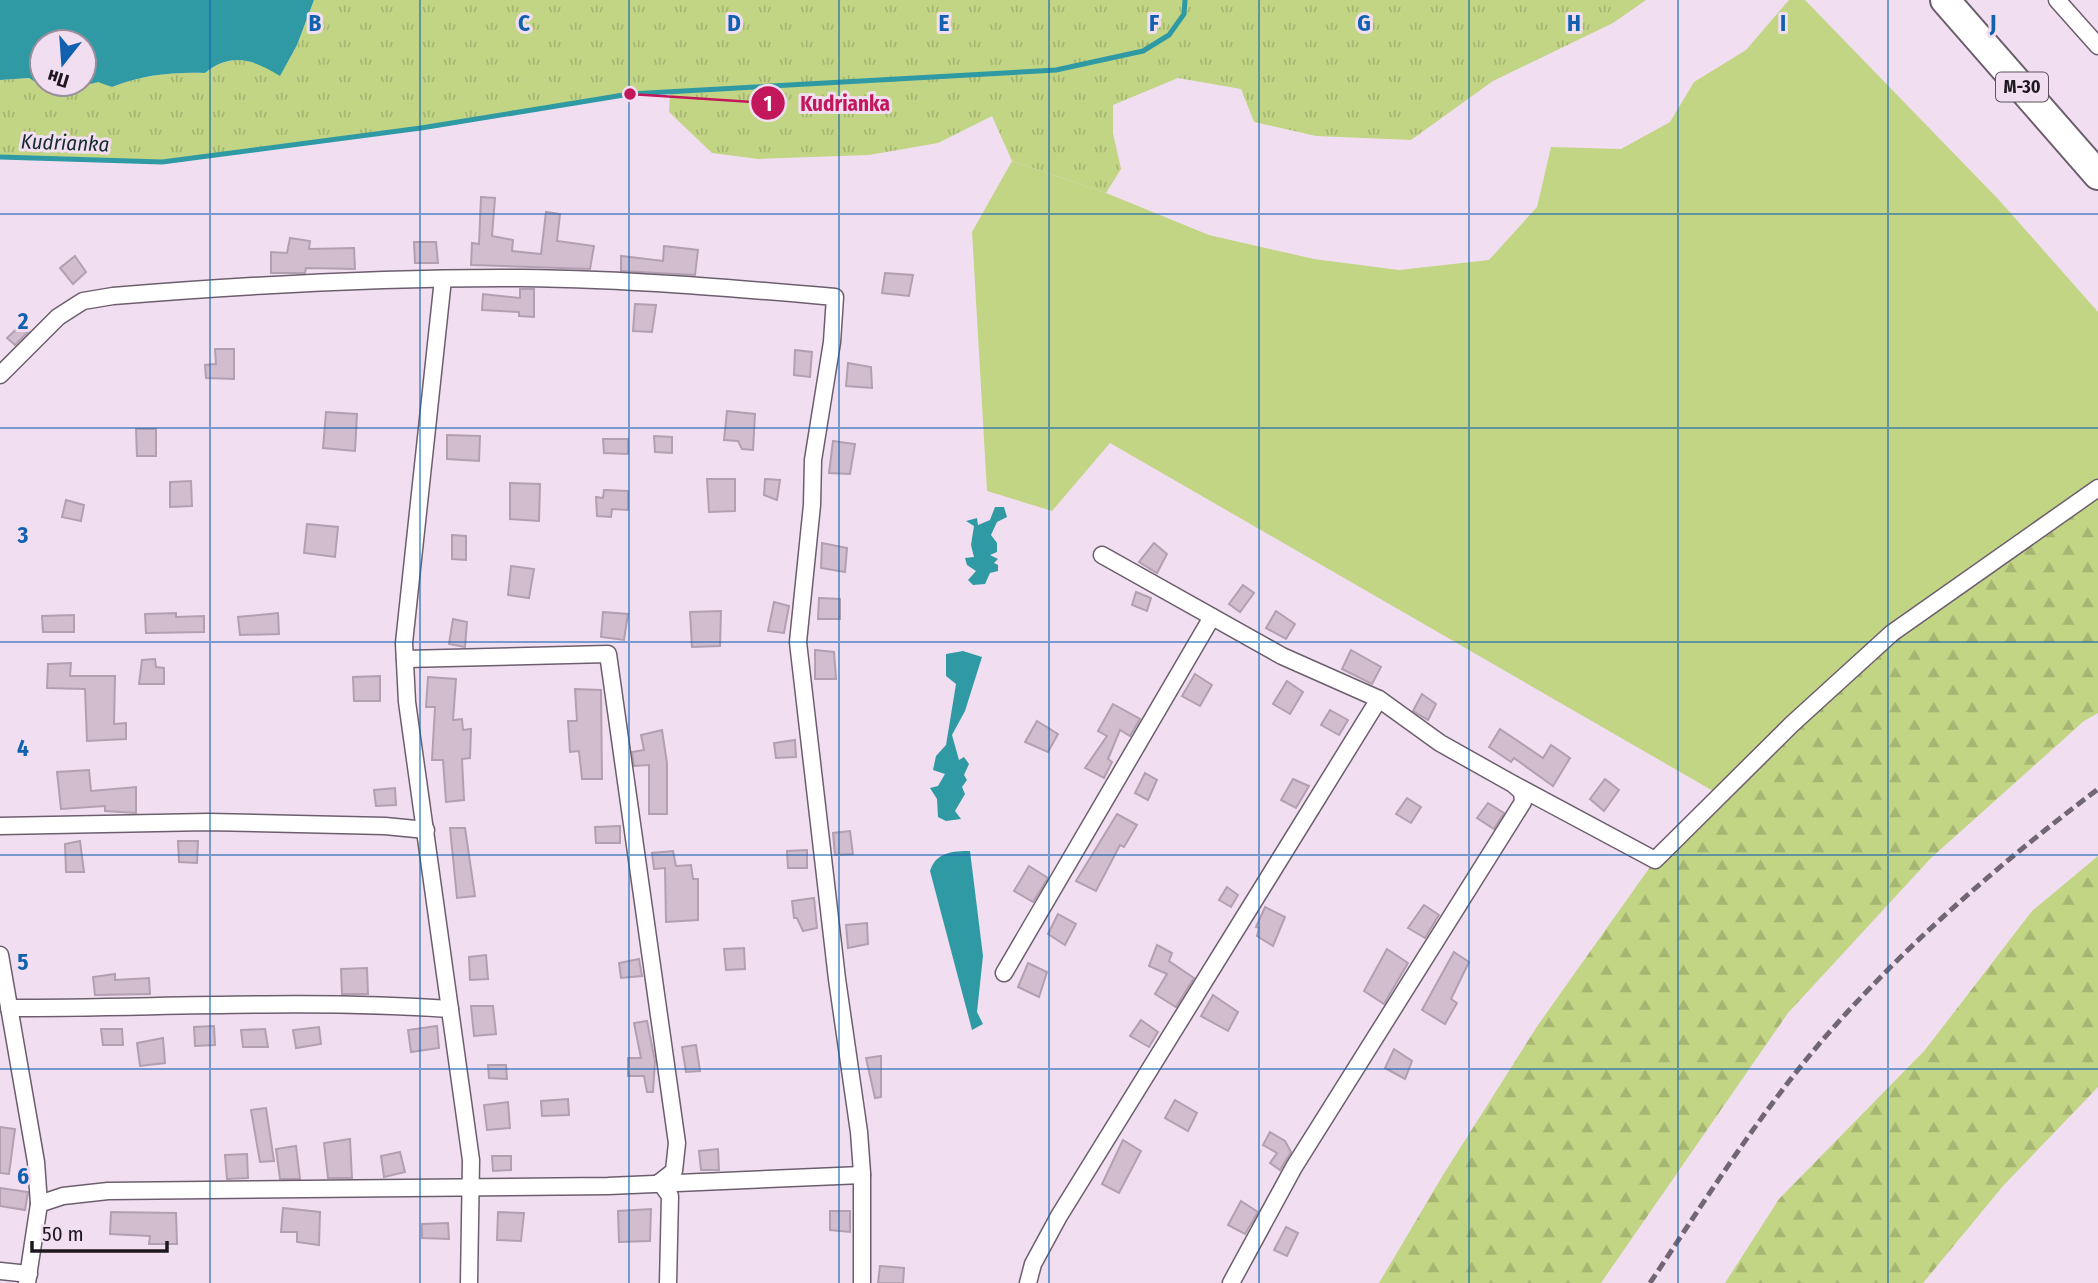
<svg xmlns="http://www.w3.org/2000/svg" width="2098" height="1283" font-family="'Fira Sans Condensed',sans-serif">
<defs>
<pattern id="grass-tufts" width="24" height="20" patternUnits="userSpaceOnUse" patternTransform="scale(1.75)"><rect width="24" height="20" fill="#c2d584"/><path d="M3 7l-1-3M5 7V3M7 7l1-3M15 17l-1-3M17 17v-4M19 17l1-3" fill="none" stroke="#a6b672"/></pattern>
<pattern id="forest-firs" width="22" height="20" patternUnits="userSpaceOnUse" patternTransform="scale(1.75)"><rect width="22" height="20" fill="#c2d584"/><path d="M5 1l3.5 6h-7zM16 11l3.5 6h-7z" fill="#a6b672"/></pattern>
</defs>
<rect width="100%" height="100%" fill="#f1dff1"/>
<!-- grass -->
<path fill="url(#grass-tufts)" d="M314 0H1646L1613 23 1493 81 1411 140 1316 136 1254 122 1241 89 1178 78 1113 105V133L1121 169 1106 193 1012 161 992 116 938 143 869 155 758 159 712 153 669 112 670 92 630 94 421 128 162 162 0 157V80L29 78 48 90 84 87 98 81 112 87C143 75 171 72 205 73 231 52 253 59 280 75L297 45Z"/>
<!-- forest -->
<g fill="url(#forest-firs)">
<path d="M2098 488V713L2084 721 1931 858 1788 1013 1601 1283H1379L1443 1175 1538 1025 1655 860 1892 633Z"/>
<path d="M2098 856V1087L2003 1186 1923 1283H1725L1779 1199 1925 1050 2032 911Z"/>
</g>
<!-- garden -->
<path fill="#c2d584" d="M1789 0H1805L1999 200 2098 312V488L1892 633 1720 795 1110 443 1052 511 987 491 972 232 1012 161 1106 193 1209 235 1314 259 1399 270 1489 260 1537 207 1551 147 1621 149 1670 122 1694 82 1746 50Z"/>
<!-- water -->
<g fill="#309aa4" fill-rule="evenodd">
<path d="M0 0H314L297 45 280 76C253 59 231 52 205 73 171 72 143 75 112 87L98 82 64 91 48 90 29 78 0 80ZM42 42H84V84H42Z"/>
<path d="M995 507H1004L1007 517 997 522 991 535 997 543V552L990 555 998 559 994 563 998 565V571L990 573 985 584 973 585 968 580 976 571 967 565 965 558 974 557 971 545 974 526 966 521 977 518 978 525 990 520Z"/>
<path d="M963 651 982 657 965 711 952 735 959 760 964 757 969 764 964 775 967 780 962 787 965 794 955 811 961 819 946 821 938 817 937 799 930 788 938 786 945 774 933 770 936 756 946 745 956 684 946 676V654Z"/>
<path d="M970 851 983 956 977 1012 983 1024 972 1030 930 871C936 852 953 851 970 851Z"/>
</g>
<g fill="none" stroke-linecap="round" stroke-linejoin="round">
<!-- stream -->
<path stroke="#309aa4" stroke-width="5" d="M0 157 162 162 421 128 630 94 1056 70 1143 51 1169 35 1184 14 1185 0"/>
</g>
<!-- building -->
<g fill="#d1bdce" stroke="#b29fb0" stroke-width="2">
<path d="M481 197 495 198 492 236 513 240 512 251 541 254 546 212 560 214 557 241 594 246 590 269 471 265 472 243 479 244Z"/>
<path d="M290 238 310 241 309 249 354 248 355 269 306 268 305 273H271V252L287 253Z"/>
<path d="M414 242H436L438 263H415Z"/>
<path d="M664 246 698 250 695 275 621 271V256L663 261Z"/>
<path d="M75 256 86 272 73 284 60 268Z"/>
<path d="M885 273 913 275 909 296 882 293Z"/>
<path d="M520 289H534V317L519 316V312L482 310 483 294 520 298Z"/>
<path d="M635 304 656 305 652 332 633 331Z"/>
<path d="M23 323 29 331 15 345 7 338Z"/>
<path d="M215 349H234V379L206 378 205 365 216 364Z"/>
<path d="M795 350 812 352 810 377 794 375Z"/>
<path d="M848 363 871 367 872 388 846 386Z"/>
<path d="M727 411 755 414 753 450 742 449 738 441 724 440Z"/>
<path d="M326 412 357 414 355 451 323 448Z"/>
<path d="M136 429H156V456H137Z"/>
<path d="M447 435 480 436 479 461 447 459Z"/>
<path d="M654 436 672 437V453L655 452Z"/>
<path d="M603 439H628V454L604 453Z"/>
<path d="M833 441 855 444 850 474 829 473Z"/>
<path d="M707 479H735V511L709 512Z"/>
<path d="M765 479 780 480 777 500 764 495Z"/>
<path d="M191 481 192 506 170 507V482Z"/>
<path d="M510 483 540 484 539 521 510 519Z"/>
<path d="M604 490 628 491V510L612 509 611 517 597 516 596 497 603 498Z"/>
<path d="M66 500 84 505 81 521 62 517Z"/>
<path d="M307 524 338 527 335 557 304 553Z"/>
<path d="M452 535 466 536V560L452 559Z"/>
<path d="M822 543 847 548 845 572 821 568Z"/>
<path d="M1154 543 1167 554 1157 573 1139 562Z"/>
<path d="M511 566 534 569 529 598 508 595Z"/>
<path d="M1243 585 1254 593 1240 612 1229 604Z"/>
<path d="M1136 592 1151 598 1147 611 1132 605Z"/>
<path d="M819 598 840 599V619H818Z"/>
<path d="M774 602 789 606 784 633 768 631Z"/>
<path d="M721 611 720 646 692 647 690 612Z"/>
<path d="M1276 611 1295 624 1286 639 1266 628Z"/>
<path d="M603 612 628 614 624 640 601 637Z"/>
<path d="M176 613V617L204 616V632L146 633 145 614Z"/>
<path d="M278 613 279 634 240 635 238 617Z"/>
<path d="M74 615V632H43L42 616Z"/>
<path d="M453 619 467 622 465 647 449 644Z"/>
<path d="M815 650 834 652 836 679H815Z"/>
<path d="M1351 650 1381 667 1372 684 1342 669Z"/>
<path d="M155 659 156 667 164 668V684H139L142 660Z"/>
<path d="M71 663 70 676H115L114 724 126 723V739L87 741 85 689 47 688 48 664Z"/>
<path d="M1195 674 1212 685 1200 706 1182 696Z"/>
<path d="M380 676V701H354L353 677Z"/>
<path d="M428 677 456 679 453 720 462 719 463 730 471 729 470 758 462 759 464 800 446 802 443 760H432L435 707H426Z"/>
<path d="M1287 681 1303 692 1290 714 1273 704Z"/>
<path d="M575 689 601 690 602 779H582L579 751 570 752 568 721H577Z"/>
<path d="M1422 694 1436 704 1428 720 1413 711Z"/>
<path d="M1113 704 1140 719 1130 736 1120 730 1108 759 1112 762 1104 778 1085 768 1107 736 1098 731Z"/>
<path d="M1330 710 1348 720 1339 735 1321 725Z"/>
<path d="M1037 721 1058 734 1048 752 1025 742Z"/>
<path d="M1500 729 1543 758 1551 745 1570 758 1553 786 1514 758 1511 762 1489 747Z"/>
<path d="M662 730 667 763V814H649V765L634 766 632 752 644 750 641 735Z"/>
<path d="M795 740 796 757 776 758 774 743Z"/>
<path d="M89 770 91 791 136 787V813L105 811V806L61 809 57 772Z"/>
<path d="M1145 773 1157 780 1148 800 1135 793Z"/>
<path d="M1293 779 1309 786 1296 808 1281 800Z"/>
<path d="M1605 779 1619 790 1604 811 1590 799Z"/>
<path d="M395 788 396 805 376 806 374 790Z"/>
<path d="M1407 798 1421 807 1411 823 1396 814Z"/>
<path d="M1488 803 1504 813 1494 829 1477 818Z"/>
<path d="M1117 814 1137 825 1124 847 1120 845 1096 891 1076 881Z"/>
<path d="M620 826V843H596L595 827Z"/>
<path d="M450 828H465L475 896 457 898Z"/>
<path d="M850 831 853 854 835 855 833 833Z"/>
<path d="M80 841 84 872H66L65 844Z"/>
<path d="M178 841H198L197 863 179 862Z"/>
<path d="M807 850V868H788L787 851Z"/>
<path d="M673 851 676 866 691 865 693 879H698V920L666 922 665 868 654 869 652 853Z"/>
<path d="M1029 866 1048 878 1033 902 1014 891Z"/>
<path d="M1227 887 1238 895 1231 907 1219 900Z"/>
<path d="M814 898 817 928 803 931 797 918H794L792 901Z"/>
<path d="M1424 905 1439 915 1425 938 1408 928Z"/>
<path d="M1265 907 1285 917 1273 946 1257 936 1259 928 1256 927Z"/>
<path d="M1058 914 1076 924 1065 945 1048 934Z"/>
<path d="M867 923 868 944 848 948 846 925Z"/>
<path d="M1157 945 1172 953 1169 961 1194 978 1176 1007 1155 994 1167 974 1149 966Z"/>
<path d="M744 948 745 969 726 970 724 949Z"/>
<path d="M1387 949 1408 963 1384 1004 1364 991Z"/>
<path d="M1454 952 1469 962 1451 999 1457 1003 1445 1024 1422 1010Z"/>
<path d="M486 955 488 979 470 980 469 957Z"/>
<path d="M639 959 642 976 621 978 619 963Z"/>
<path d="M1028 963 1047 972 1039 997 1018 987Z"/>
<path d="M367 968 368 994H342L341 969Z"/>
<path d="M115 974V980L149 978 150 994 95 995 93 977Z"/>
<path d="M1213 995 1238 1012 1228 1031 1201 1016Z"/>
<path d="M471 1006H493L496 1034 474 1036Z"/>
<path d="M1141 1020 1158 1032 1149 1047 1130 1036Z"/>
<path d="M647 1021 655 1061 653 1092H647L644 1076H628V1058H641L634 1023Z"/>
<path d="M214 1026 215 1045 195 1046 194 1027Z"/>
<path d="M437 1026 439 1048 411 1052 408 1030Z"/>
<path d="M319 1027 321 1044 296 1048 293 1030Z"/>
<path d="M101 1029H122L123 1045H103Z"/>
<path d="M265 1029 268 1047H243L241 1030Z"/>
<path d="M163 1038 165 1063 140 1066 137 1043Z"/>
<path d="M696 1045 700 1071 686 1072 682 1047Z"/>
<path d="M1394 1049 1412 1061 1405 1079 1385 1068Z"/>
<path d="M881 1056V1097L875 1098 866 1058Z"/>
<path d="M488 1065H506L507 1079 489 1078Z"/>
<path d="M568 1099 569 1115 542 1116 541 1101Z"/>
<path d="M1175 1100 1197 1113 1188 1131 1165 1118Z"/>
<path d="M508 1102 510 1128 487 1130 484 1105Z"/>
<path d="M266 1108 274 1161 260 1162 251 1110Z"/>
<path d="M0 1127 15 1129 9 1174 0 1173Z"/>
<path d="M1270 1132 1285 1141 1291 1152 1280 1170 1270 1163 1277 1153 1263 1145Z"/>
<path d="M350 1139 352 1178H328L324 1143Z"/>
<path d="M1123 1140 1141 1151 1119 1193 1102 1184Z"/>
<path d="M296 1146 300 1179H280L276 1149Z"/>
<path d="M718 1149 719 1170H701L699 1151Z"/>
<path d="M400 1152 405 1172 384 1177 381 1156Z"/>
<path d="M247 1154 248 1178 227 1179 225 1155Z"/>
<path d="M492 1156H511V1170L493 1171Z"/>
<path d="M0 1188 28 1192 25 1210 0 1206Z"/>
<path d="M1241 1201 1258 1212 1245 1234 1228 1225Z"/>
<path d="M283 1208 320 1212 319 1245 297 1242V1232H281Z"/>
<path d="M651 1209 650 1241 619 1242 618 1211Z"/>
<path d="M830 1211H850V1232L830 1230Z"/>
<path d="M111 1212 176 1213 177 1244H149L150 1236 110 1234Z"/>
<path d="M498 1212 524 1213 521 1241 497 1240Z"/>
<path d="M448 1223 449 1239 422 1238V1224Z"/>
<path d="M1286 1227 1298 1233 1287 1256 1274 1250Z"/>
<path d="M880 1266 904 1268 903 1283H878Z"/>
</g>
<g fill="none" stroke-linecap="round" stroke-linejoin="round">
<!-- street casing -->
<g stroke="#6d5e6e" stroke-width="19">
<g id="street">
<path d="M2057 0 2098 46"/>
<path d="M443 279 404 643 407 702 471 1160 469 1283"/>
<path d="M0 375 58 317 83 301 113 296C248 285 386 277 522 278 626 279 731 288 835 297L832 342 813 460 812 505 798 642 837 979 859 1132 862 1173V1283"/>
<path d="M1102 555 1282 656 1379 699 1440 743 1513 784 1522 792 1523 802 1294 1167 1231 1283"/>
<path d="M405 659 608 654 677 1143 674 1171 660 1182"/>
<path d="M1515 785 1655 860 1792 724 1892 633 2098 488"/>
<path d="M0 826 208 822 385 826 426 830"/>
<path d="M0 955 36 1162 39 1204 27 1283"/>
<path d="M1004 973 1212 617"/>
<path d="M9 1008C156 1008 303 999 450 1009"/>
<path d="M660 1182 670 1196 668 1283"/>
<path d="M39 1204 63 1196 108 1191 608 1186 862 1175"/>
<path d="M0 1271 29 1274"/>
<path d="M1028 1283 1033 1264 1059 1216 1379 699"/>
</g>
</g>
<!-- highway casing -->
<g stroke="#6d5e6e" stroke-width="32">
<path id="highway" d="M1945 0 2098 175"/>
</g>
<!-- street -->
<use href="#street" stroke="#fff" stroke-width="16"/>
<!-- highway -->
<use href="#highway" stroke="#fff" stroke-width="28"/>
<!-- rail -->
<path stroke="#716772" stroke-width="5" stroke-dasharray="10 5" stroke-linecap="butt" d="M1650 1283C1708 1196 1764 1106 1833 1028 1913 938 2003 861 2098 789"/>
</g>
<!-- grid -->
<path fill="none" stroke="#1161b0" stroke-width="2" stroke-opacity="0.55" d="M210 0V1283M420 0V1283M629 0V1283M839 0V1283M1049 0V1283M1259 0V1283M1469 0V1283M1678 0V1283M1888 0V1283M0 214H2098M0 428H2098M0 642H2098M0 855H2098M0 1069H2098"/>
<g text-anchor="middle" stroke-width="6" stroke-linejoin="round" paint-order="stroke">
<!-- shield labels -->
<rect fill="#f1dff1" stroke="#5d535d" stroke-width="2" x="1996" y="72.5" width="52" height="29" rx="5"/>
<g font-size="18" font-weight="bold" fill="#1d171e">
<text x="2022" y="93">М-30</text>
</g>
<!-- water labels -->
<g font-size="21" font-style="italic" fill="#162d30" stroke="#f1dff1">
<text transform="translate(65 143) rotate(2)" y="7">Kudrianka</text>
</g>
</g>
<g font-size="23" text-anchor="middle" font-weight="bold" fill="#1161b0" stroke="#f1dff1" stroke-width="6" stroke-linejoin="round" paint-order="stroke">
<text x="315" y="31">B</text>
<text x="524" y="31">C</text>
<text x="734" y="31">D</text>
<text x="944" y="31">E</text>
<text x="1154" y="31">F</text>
<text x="1364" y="31">G</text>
<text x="1574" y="31">H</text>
<text x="1783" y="31">I</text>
<text x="1993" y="31">J</text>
<text x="23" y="329">2</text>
<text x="23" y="543">3</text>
<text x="23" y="756">4</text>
<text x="23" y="970">5</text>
<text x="23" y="1184">6</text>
</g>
<!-- callouts -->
<path fill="none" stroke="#c2185b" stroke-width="2.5" d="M630 94L768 103"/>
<g fill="#c2185b" stroke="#f1dff1" stroke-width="2.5">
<circle cx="630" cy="94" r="7"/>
<circle cx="768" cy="103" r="18"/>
</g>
<g font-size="21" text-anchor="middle" font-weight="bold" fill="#fff">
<text x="768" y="111">1</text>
</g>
<g font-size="21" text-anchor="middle" font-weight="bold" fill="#c2185b" stroke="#f1dff1" stroke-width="6" stroke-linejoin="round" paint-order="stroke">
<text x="845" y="111">Kudrianka</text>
</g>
<!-- north arrow -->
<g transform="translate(63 63) rotate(197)"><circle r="33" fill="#f1dff1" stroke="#9c8f9d" stroke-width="2"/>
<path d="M0-5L12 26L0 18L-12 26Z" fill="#1161b0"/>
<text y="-10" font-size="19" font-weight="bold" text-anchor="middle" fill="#1d171e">Пн</text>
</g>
<!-- scale -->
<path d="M32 1241v10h135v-10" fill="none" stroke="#1d171e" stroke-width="3.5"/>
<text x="42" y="1241" font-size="21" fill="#1d171e" stroke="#f1dff1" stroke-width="5" paint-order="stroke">50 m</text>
</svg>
